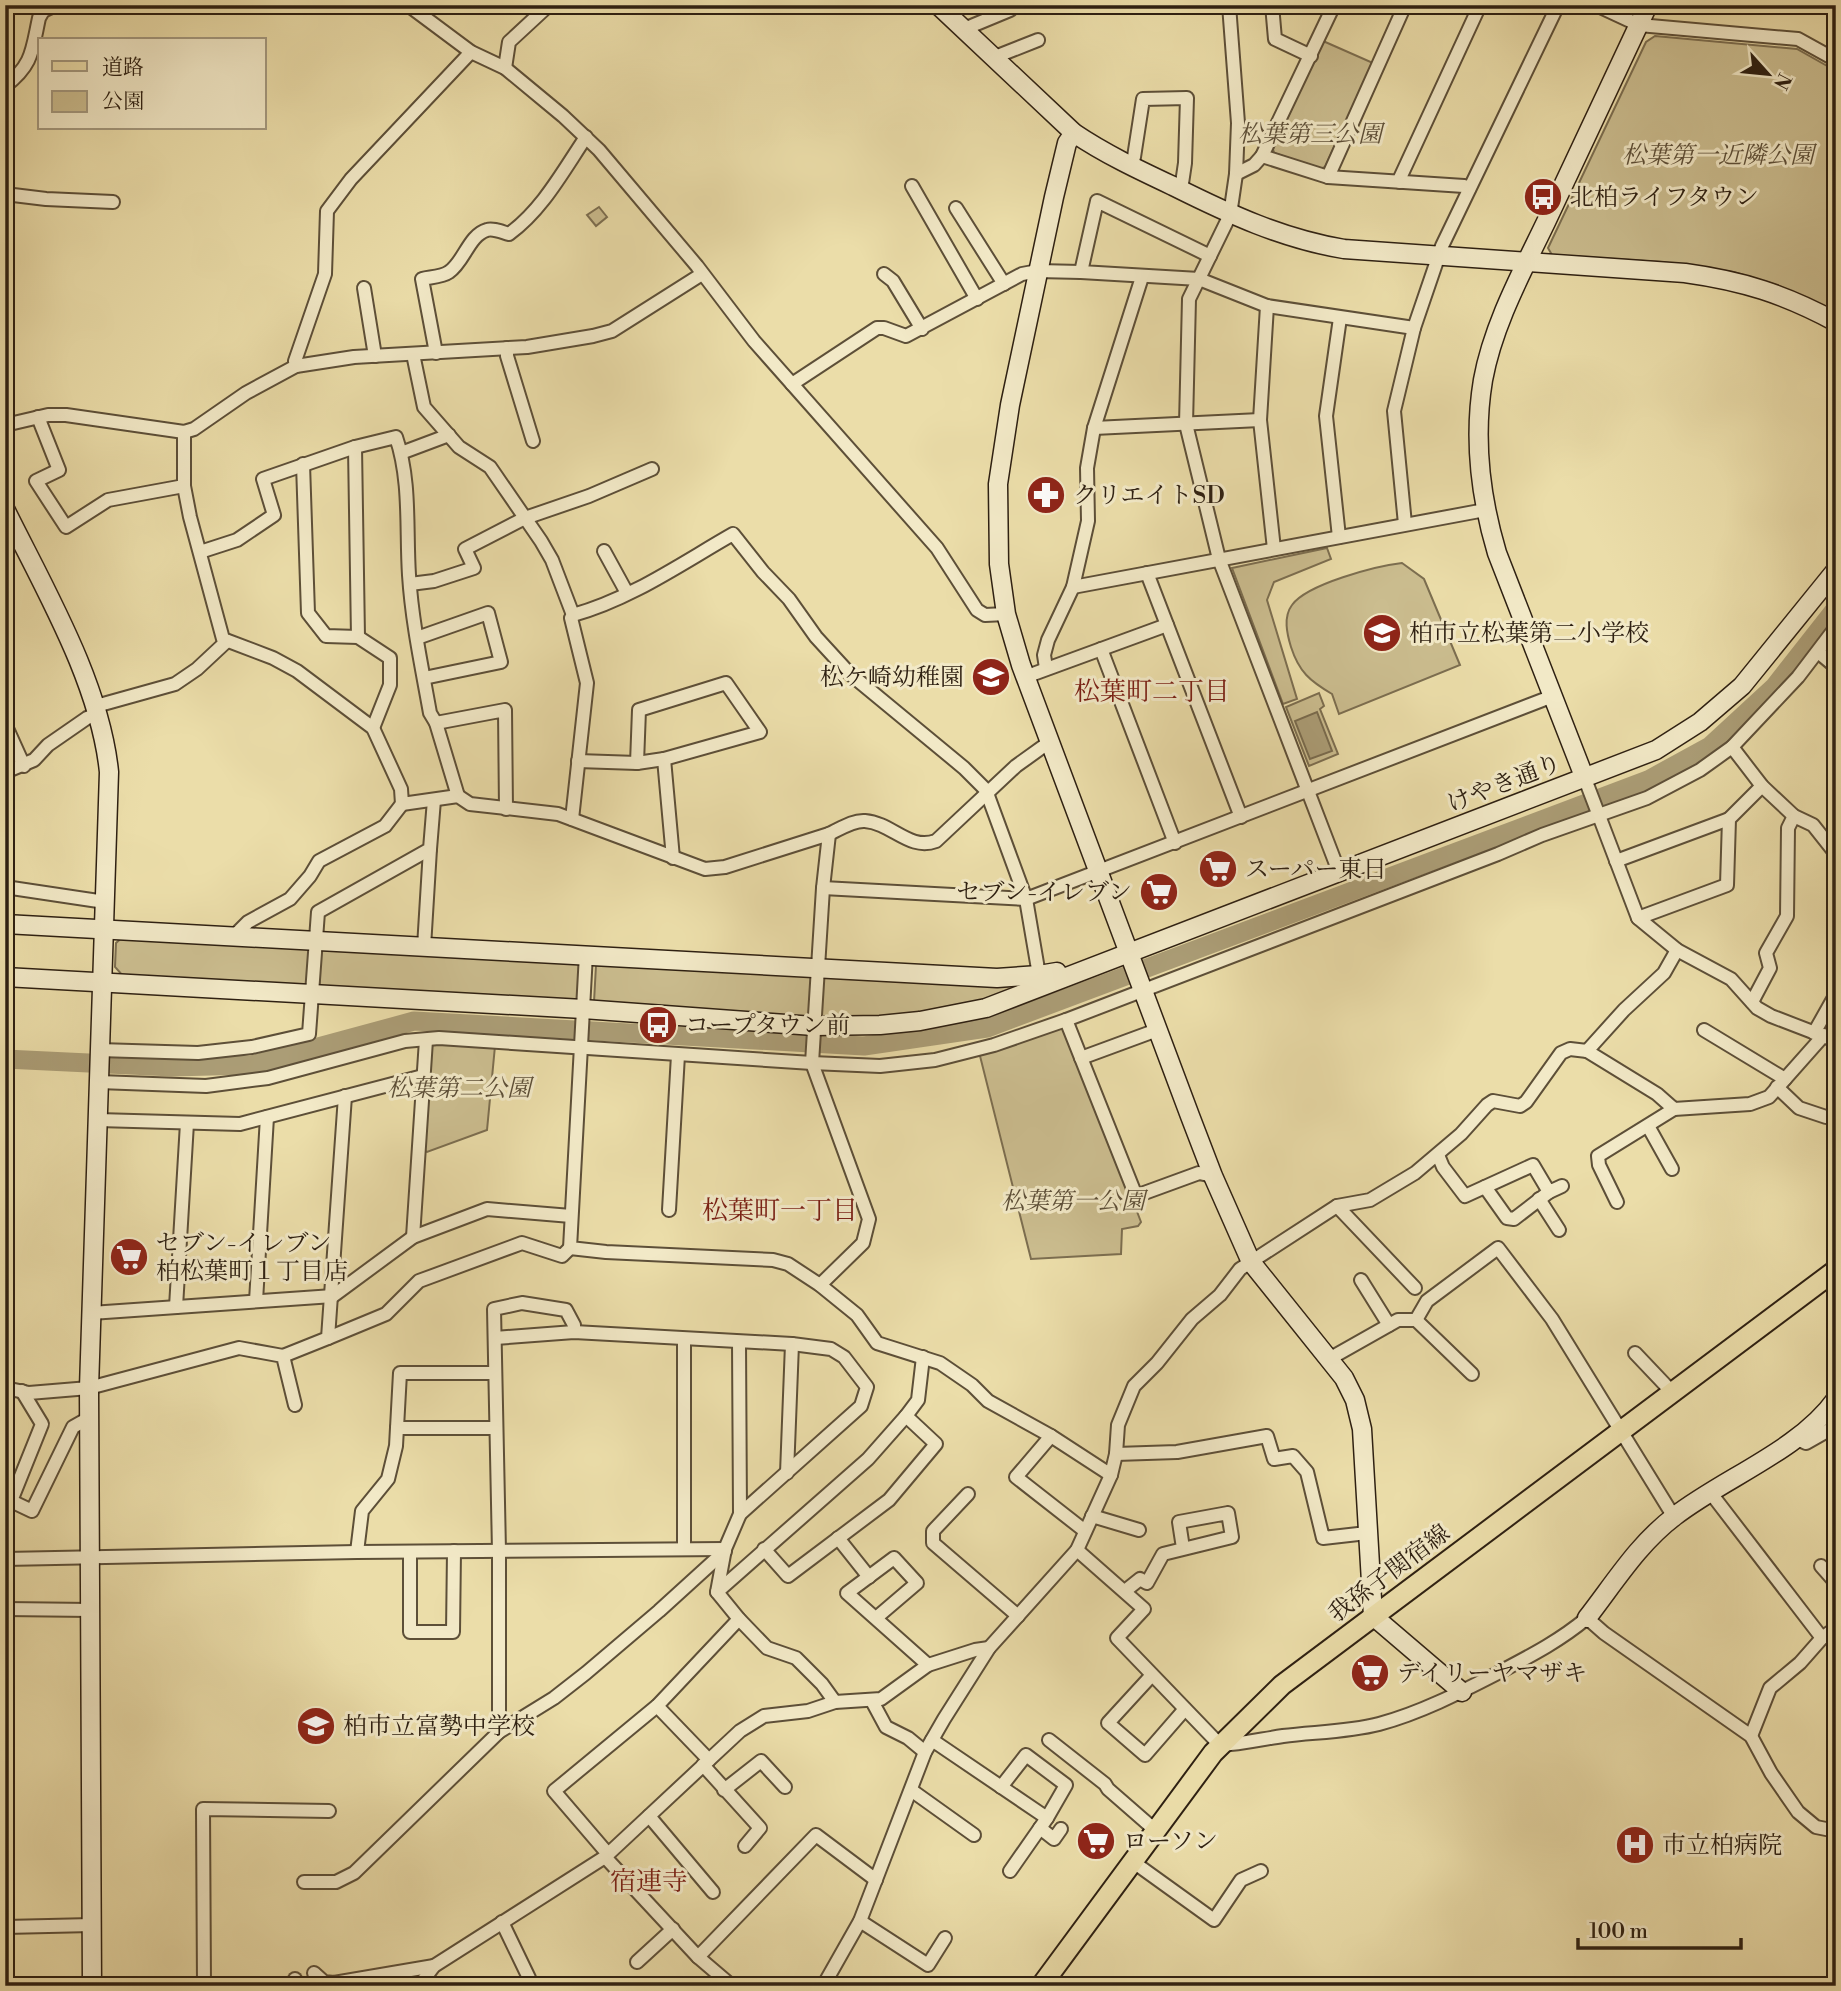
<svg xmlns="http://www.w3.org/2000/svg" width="1841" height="1991" font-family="'Libre Bodoni','Noto Serif JP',serif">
<rect width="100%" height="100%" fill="#ebdda9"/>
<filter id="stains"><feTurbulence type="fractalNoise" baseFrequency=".00286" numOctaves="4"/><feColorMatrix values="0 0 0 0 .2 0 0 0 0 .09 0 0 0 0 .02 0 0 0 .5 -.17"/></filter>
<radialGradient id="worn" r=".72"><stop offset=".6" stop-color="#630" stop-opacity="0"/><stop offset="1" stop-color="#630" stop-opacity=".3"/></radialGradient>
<!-- green -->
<g fill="#cbbd8f" stroke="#7c6e50" stroke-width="2">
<path d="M1655 36 1797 49 1836 71V312L1779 286 1734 272 1662 262 1552 255 1548 248 1646 42Z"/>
<path d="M1323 41 1373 63 1325 167 1320 169 1274 153 1273 149Z"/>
<path d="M599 207 607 217 596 226 587 215Z"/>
<path d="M1327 548 1331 559 1274 582 1267 600 1297 699 1283 704 1232 568Z"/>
<path d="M1402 563 1424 579 1460 665 1339 714 1332 694C1310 681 1299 672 1291 647 1287 634 1283 617 1292 605 1307 584 1376 566 1402 563Z"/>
<path d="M1319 693 1324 706 1320 709 1338 754 1309 766 1286 707Z"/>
<path d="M126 934 311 948 309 985 305 988 124 977 115 967 116 943Z"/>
<path d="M321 949 580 963 578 1002 322 989 319 986Z"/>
<path d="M596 965 812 976 810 1016 806 1019 594 1002Z"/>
<path d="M823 976 1029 981 1031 987 939 1013 823 1020 820 1017Z"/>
<path d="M1065 1024 1141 1222 1138 1226 1122 1229 1121 1254 1031 1259 979 1052Z"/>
<path d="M430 1042 495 1046 487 1130 427 1152 423 1150Z"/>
</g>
<!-- water -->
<path fill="#ab9d76" stroke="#796b4e" stroke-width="2" d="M1317 712 1332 751 1310 759 1295 721Z"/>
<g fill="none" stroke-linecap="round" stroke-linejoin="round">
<!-- river -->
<path stroke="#ab9d76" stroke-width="19" d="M5 1059 172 1067 252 1065 414 1021 864 1046 987 1028 1648 780 1710 746 1774 687 1836 608"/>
<!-- street casing -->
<g stroke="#5d4f38" stroke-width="16">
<g id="street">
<path d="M408 5 471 52 505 68 563 116 599 150 697 266 754 341 937 548 977 610 985 615 1006 614"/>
<path d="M1229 5 1238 123 1236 174 1230 215 1189 299 1186 424 1219 559 1339 872"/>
<path d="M1272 5 1275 39 1311 56"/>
<path d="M1334 5 1262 156 1328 177 1464 186 1469 189"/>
<path d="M1596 5 1639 25 1798 39 1836 60"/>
<path d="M965 32 969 27 1010 10V5"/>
<path d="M995 60 1000 55 1038 40"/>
<path d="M505 68 509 42 549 5"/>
<path d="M5 86C33 65 32 50 39 18L43 11 56 5"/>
<path d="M1130 166 1134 157 1143 99 1187 98 1185 163 1181 190"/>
<path d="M1236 174 1254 165 1262 156"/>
<path d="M1328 177 1405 5"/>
<path d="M1400 182V178L1480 5"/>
<path d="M912 186 977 299"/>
<path d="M5 194 46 199 113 202"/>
<path d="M956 208 1004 284"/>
<path d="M1210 256 1097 201 1081 272 1199 279 1267 306 1414 328 1442 246 1558 5"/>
<path d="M884 274 893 281 922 329"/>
<path d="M364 288 375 356"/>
<path d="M1267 306 1260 420 1274 549"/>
<path d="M507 348V356L533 441"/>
<path d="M436 353 422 279C430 277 442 277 449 272 464 262 469 235 487 230 493 228 502 232 509 234 543 209 563 171 586 137"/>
<path d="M413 354 424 407 459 447 490 467 541 541 552 560 573 615C631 599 682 563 733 534L763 572 789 599 816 637 849 673 964 768 988 792"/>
<path d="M296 366 295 361 325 274 327 211 351 179 471 52"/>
<path d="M792 384 877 328H884L906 336 1022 274 1038 271 1081 272"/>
<path d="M38 417 59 470 36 481 66 527 108 500 184 486"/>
<path d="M5 425 48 415H66L184 432 194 429 246 393 296 366 354 357 527 347 593 336 612 331 702 274"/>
<path d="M1094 428 1260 420"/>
<path d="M184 432V486L190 517 223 639 273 658 297 671 373 728 401 789 402 804 458 796 470 804 558 814 705 869 725 867 829 834 823 888 812 1063 869 1219 863 1243 820 1285"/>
<path d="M355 447 358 637"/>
<path d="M401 453 449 435"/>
<path d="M303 464 308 613 326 636 358 637 390 658V685L373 728"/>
<path d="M1405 524 1394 411 1414 328"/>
<path d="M1339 537 1326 416 1340 318"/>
<path d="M604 551 627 593"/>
<path d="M200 552 237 540 274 515 263 479 355 447 396 437C411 481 406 529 409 575 412 622 422 668 430 713L436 723 458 796"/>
<path d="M1147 573 1241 817"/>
<path d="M410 584 434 581 474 568 465 549 525 518 589 496 652 469"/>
<path d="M1073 587 1485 510"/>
<path d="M417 638 488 613 501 662 424 678"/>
<path d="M1101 649 1175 843"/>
<path d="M1818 652 1836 667"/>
<path d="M1046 668 1044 655 1048 640 1073 587 1088 521 1087 468 1094 428 1142 277"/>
<path d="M1025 677 1167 625"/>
<path d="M96 706 175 684 197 669 227 641"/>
<path d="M436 723 505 710 506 809"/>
<path d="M5 724 24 766"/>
<path d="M1732 747 1762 786 1794 816 1813 825 1836 854"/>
<path d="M578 761 637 763 664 759"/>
<path d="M637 763 639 710 726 683 760 732 664 759 673 858"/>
<path d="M5 772 34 760 48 745 87 718 99 713"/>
<path d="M1585 779 1638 918 1677 950 1731 979 1757 1008 1771 1016 1836 1041"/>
<path d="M987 793 1026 899 1039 975"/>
<path d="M572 819 587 683 571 618 573 615"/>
<path d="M829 834C840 829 853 820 865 821 892 823 909 851 936 841L1016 766 1048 743"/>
<path d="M1616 861 1729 819"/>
<path d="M5 887 105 902"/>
<path d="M823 888 1026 899 1553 696"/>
<path d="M1638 918 1727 885 1729 819 1762 786"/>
<path d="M233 937 248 922 290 899 310 876 319 861 385 826 402 804"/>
<path d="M424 947 430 849"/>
<path d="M586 954 570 1248 606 1252 773 1260 788 1264 820 1285 857 1315 877 1343 940 1363 972 1385 988 1401 1051 1436 1111 1475"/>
<path d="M1752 1002 1770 968 1766 953 1787 916 1788 828 1794 816"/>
<path d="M1066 1020 1136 1196 1199 1173 1213 1176"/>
<path d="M1704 1030 1785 1079"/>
<path d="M1814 1033 1836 994"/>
<path d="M99 1050 198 1053 252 1047 309 1034 318 912 430 849 434 800"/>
<path d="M1587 1051 1624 1010 1664 973 1677 950"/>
<path d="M1081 1058 1157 1030"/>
<path d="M99 1082 206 1086 268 1078 405 1041 439 1038 812 1063 880 1066 935 1060 994 1045 1066 1020 1498 854 1542 835 1647 798 1700 770 1732 747 1798 677 1836 627"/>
<path d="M1777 1087 1799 1108 1826 1117"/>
<path d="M98 1120 240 1124 423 1076"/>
<path d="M1648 1126 1672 1169"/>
<path d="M1438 1155 1443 1167 1465 1196 1533 1165 1549 1192 1562 1186"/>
<path d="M1485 1187 1507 1218 1514 1219 1549 1192"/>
<path d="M1539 1199 1559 1230"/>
<path d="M1617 1202 1599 1165 1598 1156 1674 1109"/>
<path d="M1337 1206 1415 1288"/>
<path d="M669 1210 678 1055"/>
<path d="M413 1237 426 1040"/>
<path d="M1361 1280 1389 1325"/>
<path d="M256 1301 267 1117"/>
<path d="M176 1307 187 1123"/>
<path d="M91 1313 333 1296 413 1237 487 1209 571 1216"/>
<path d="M1416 1320 1427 1301 1498 1248 1552 1319 1674 1517"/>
<path d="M328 1338 386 1314 419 1281 522 1243 562 1256 570 1248"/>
<path d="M495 1338 574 1332 792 1344 831 1349 844 1357 867 1387 861 1406 740 1514"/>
<path d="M739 1342 740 1514 725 1549 717 1592 739 1619 767 1648 796 1658 822 1684 835 1702"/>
<path d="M1635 1353 1672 1392"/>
<path d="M283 1356 328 1338 345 1096"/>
<path d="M1329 1359 1398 1320H1416L1472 1374"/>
<path d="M5 1388 29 1393 89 1388 239 1348 283 1356 295 1405"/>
<path d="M22 1391 42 1424 11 1501 32 1511 73 1427 89 1418"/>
<path d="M397 1428H496"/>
<path d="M1051 1436 1016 1477 1085 1531"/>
<path d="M1795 1438 1806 1443 1836 1426"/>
<path d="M1116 1454 1177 1452 1267 1436 1274 1459 1293 1456 1307 1472 1323 1538 1367 1533"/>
<path d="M787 1473 792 1344"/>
<path d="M1710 1492 1822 1638"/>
<path d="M968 1494 933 1531V1543L1018 1616"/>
<path d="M1092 1516 1139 1530"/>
<path d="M838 1538 869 1577"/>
<path d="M684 1549V1339"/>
<path d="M764 1549 788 1576 889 1500 936 1444 906 1416"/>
<path d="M1077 1550 1144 1609 1117 1638 1220 1745C1242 1744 1262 1739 1283 1736 1315 1732 1348 1732 1379 1724 1420 1713 1459 1693 1496 1674 1530 1656 1558 1642 1587 1618L1604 1633 1751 1736 1771 1773 1798 1812 1816 1827 1836 1831"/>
<path d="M357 1552 362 1511 388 1479 396 1446 400 1373H495"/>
<path d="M410 1552V1632H453L454 1551"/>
<path d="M5 1559 357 1552 725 1549"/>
<path d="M1821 1566 1836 1583"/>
<path d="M1125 1591 1140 1579 1147 1583 1163 1554 1232 1537 1228 1513 1179 1522 1183 1548"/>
<path d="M717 1592 868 1459 906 1416 918 1400 923 1357"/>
<path d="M5 1609 91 1610"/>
<path d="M876 1618 917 1583 894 1558 847 1593 928 1665"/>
<path d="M1152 1675 1108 1723 1145 1755 1185 1709"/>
<path d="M872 1701 886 1727 908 1738 925 1752"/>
<path d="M657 1706 709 1760"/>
<path d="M499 1732V1551L494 1309 522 1303 566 1310 574 1325V1332"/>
<path d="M1751 1736 1770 1688 1800 1663 1822 1638 1836 1628"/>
<path d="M932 1740 1047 1818"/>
<path d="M1049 1740 1105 1784 1108 1789 1155 1830"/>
<path d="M703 1765 760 1828 745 1846"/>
<path d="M1001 1787 1026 1755 1066 1785 1047 1818 1010 1871"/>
<path d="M724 1790 761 1761 785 1787"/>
<path d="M911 1790 974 1835"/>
<path d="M649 1816 713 1892"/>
<path d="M1040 1828 1054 1839 1061 1829"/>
<path d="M608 1854 554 1791 657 1706 739 1619"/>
<path d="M605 1857 698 1957 732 1986"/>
<path d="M1132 1861 1214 1920 1241 1880 1261 1871"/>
<path d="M304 1882H336L354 1873 499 1732 554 1698 586 1673 659 1611 725 1551"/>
<path d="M860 1921 928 1965 945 1938"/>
<path d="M502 1922 529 1978"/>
<path d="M5 1927 92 1925"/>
<path d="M698 1957 816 1835 876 1880"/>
<path d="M637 1962 673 1929"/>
<path d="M314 1973 324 1982 334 1983 434 1966"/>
<path d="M204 1986 203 1809 329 1811"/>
<path d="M295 1986V1979"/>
<path d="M419 1986 434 1966 605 1857 740 1731 764 1716 808 1711 835 1702 881 1699 928 1665 975 1650 989 1648"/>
<path d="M821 1986 826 1981 860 1921 925 1752 944 1719 989 1648 1077 1550 1111 1475 1116 1454 1118 1425 1134 1386 1157 1363 1192 1319 1220 1295 1240 1269 1337 1206 1370 1200 1415 1173 1461 1134 1487 1105 1493 1101 1520 1106 1526 1102 1561 1053 1570 1049 1587 1051 1657 1094 1674 1109 1750 1104 1769 1097 1824 1035"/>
</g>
</g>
<!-- secondary casing -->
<g stroke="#2e2012" stroke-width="21">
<g id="secondary">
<path d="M938 5 1074 133C1105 154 1139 170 1173 186 1229 214 1283 239 1344 249L1685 273C1743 281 1784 294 1836 322"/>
<path d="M1074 133 1067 143 1054 197 1010 405 998 484 999 564 1006 614 1021 665 1190 1116 1213 1176 1251 1262 1344 1378 1355 1400 1362 1429 1373 1616 1462 1692"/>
<path d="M5 509C45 590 100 683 109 772L89 1388 92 1986"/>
<path d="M1585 779 1497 553C1480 496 1473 440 1483 380 1493 325 1522 272 1546 222 1580 150 1614 78 1648 5"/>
<path d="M5 924 997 978 1039 975 1057 972"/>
<path d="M5 977 583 1009 814 1026 880 1025 920 1021 986 1008 1656 750 1700 722 1742 686 1836 570"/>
<path d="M1587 1618C1615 1582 1638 1544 1675 1516 1724 1478 1800 1450 1836 1399"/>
</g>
</g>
<!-- primary casing -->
<g stroke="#2e2012" stroke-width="23">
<path id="primary" d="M1041 1986 1213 1753 1282 1685 1836 1270"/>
</g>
<!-- street -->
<use href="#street" stroke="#f2e9c7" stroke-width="12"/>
<!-- secondary -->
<use href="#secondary" stroke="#f2e9c7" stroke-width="18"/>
<!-- primary -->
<use href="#primary" stroke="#ebdda9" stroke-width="19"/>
</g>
<!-- icons -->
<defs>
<g id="bus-disc" transform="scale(2.0125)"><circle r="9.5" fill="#8f2418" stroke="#f2e9c7"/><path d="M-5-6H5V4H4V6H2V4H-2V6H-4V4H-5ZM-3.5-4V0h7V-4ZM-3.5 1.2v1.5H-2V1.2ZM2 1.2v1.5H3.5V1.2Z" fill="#fff"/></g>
<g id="pharmacy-disc" transform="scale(2.0125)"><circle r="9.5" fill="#8f2418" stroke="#f2e9c7"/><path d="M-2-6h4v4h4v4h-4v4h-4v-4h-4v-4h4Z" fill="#fff"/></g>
<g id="school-disc" transform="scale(2.0125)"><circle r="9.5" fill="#8f2418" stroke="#f2e9c7"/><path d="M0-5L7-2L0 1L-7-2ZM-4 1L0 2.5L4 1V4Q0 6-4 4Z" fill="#fff"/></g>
<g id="supermarket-disc" transform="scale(2.0125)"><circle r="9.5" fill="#8f2418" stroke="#f2e9c7"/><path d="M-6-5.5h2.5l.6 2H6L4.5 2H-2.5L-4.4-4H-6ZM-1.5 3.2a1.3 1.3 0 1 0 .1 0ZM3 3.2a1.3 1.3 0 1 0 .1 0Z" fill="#fff"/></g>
<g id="hospital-disc" transform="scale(2.0125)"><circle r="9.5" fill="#8f2418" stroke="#f2e9c7"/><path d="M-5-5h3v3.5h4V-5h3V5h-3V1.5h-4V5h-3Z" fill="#fff"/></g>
</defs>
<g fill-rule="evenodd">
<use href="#bus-disc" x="1543" y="197"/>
<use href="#pharmacy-disc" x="1046" y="495"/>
<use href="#school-disc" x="1382" y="633"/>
<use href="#school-disc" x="991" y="677"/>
<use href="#supermarket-disc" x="1218" y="869"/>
<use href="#supermarket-disc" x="1159" y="892"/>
<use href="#bus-disc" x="658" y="1025"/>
<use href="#supermarket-disc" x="129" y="1257"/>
<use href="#supermarket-disc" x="1370" y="1673"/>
<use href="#school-disc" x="316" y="1726"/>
<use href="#supermarket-disc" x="1096" y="1841"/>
<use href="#hospital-disc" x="1635" y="1845"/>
</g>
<g text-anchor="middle" stroke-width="6" stroke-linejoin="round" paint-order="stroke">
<!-- park labels -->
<g font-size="24" font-style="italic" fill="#5d4f38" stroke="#f2e9c7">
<text x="1310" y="142">松葉第三公園</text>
<text x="1718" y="163">松葉第一近隣公園</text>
<text x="459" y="1096">松葉第二公園</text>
<text x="1073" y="1209">松葉第一公園</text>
</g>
<!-- poi labels -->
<g font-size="24" fill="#2e2012" stroke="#f2e9c7" text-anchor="start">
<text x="1570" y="205">北柏ライフタウン</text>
<text x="1073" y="503">クリエイトSD</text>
<text x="1409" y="641">柏市立松葉第二小学校</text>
<text x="964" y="685" text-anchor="end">松ケ崎幼稚園</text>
<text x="1245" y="877">スーパー東日</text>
<text x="1132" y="900" text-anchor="end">セブン-イレブン</text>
<text x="685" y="1033">コープタウン前</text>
<text x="156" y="1251">セブン-イレブン<tspan x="156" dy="28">柏松葉町１丁目店</tspan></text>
<text x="1397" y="1681">デイリーヤマザキ</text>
<text x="343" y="1734">柏市立富勢中学校</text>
<text x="1123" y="1849">ローソン</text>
<text x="1662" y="1853">市立柏病院</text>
</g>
<!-- street labels -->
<g font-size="24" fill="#2e2012" stroke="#f2e9c7">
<text transform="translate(1504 783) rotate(-21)" y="8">けやき通り</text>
<text transform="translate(1389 1573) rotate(-37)" y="8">我孫子関宿線</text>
</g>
<!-- neighbourhood labels -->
<g font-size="26" fill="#7a1f14" stroke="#f2e9c7">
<text x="1152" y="700">松葉町二丁目</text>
<text x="780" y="1219">松葉町一丁目</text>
<text x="649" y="1890">宿連寺</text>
</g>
</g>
<!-- margin -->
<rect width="1841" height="1991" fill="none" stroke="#ebdda9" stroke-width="28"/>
<rect x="7" y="7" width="1827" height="1977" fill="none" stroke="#2e2012" stroke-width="3.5"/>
<rect x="14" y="14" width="1813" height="1963" fill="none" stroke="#2e2012" stroke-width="2"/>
<!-- legend -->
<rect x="38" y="38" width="228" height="91" fill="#f2e9c7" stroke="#a4997f" stroke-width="2"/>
<rect x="52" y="61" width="35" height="10" fill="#ebdda9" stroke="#a4997f" stroke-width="2"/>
<text x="102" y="74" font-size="21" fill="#2e2012">道路</text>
<rect x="52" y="91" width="35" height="21" fill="#cbbd8f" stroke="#a4997f" stroke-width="2"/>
<text x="102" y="108" font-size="21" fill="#2e2012">公園</text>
<!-- north arrow -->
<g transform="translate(1768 74) rotate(117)" stroke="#f2e9c7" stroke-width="5" paint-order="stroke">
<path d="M0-5L12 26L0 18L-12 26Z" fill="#2e2012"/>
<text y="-10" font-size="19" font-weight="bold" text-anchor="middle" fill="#2e2012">N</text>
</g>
<!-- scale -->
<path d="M1578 1938v10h163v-10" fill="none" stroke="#2e2012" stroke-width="3.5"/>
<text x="1589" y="1938" font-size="21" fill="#2e2012" stroke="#f2e9c7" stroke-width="5" paint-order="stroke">100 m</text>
<rect width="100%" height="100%" filter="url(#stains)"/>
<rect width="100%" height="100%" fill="url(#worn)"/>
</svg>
